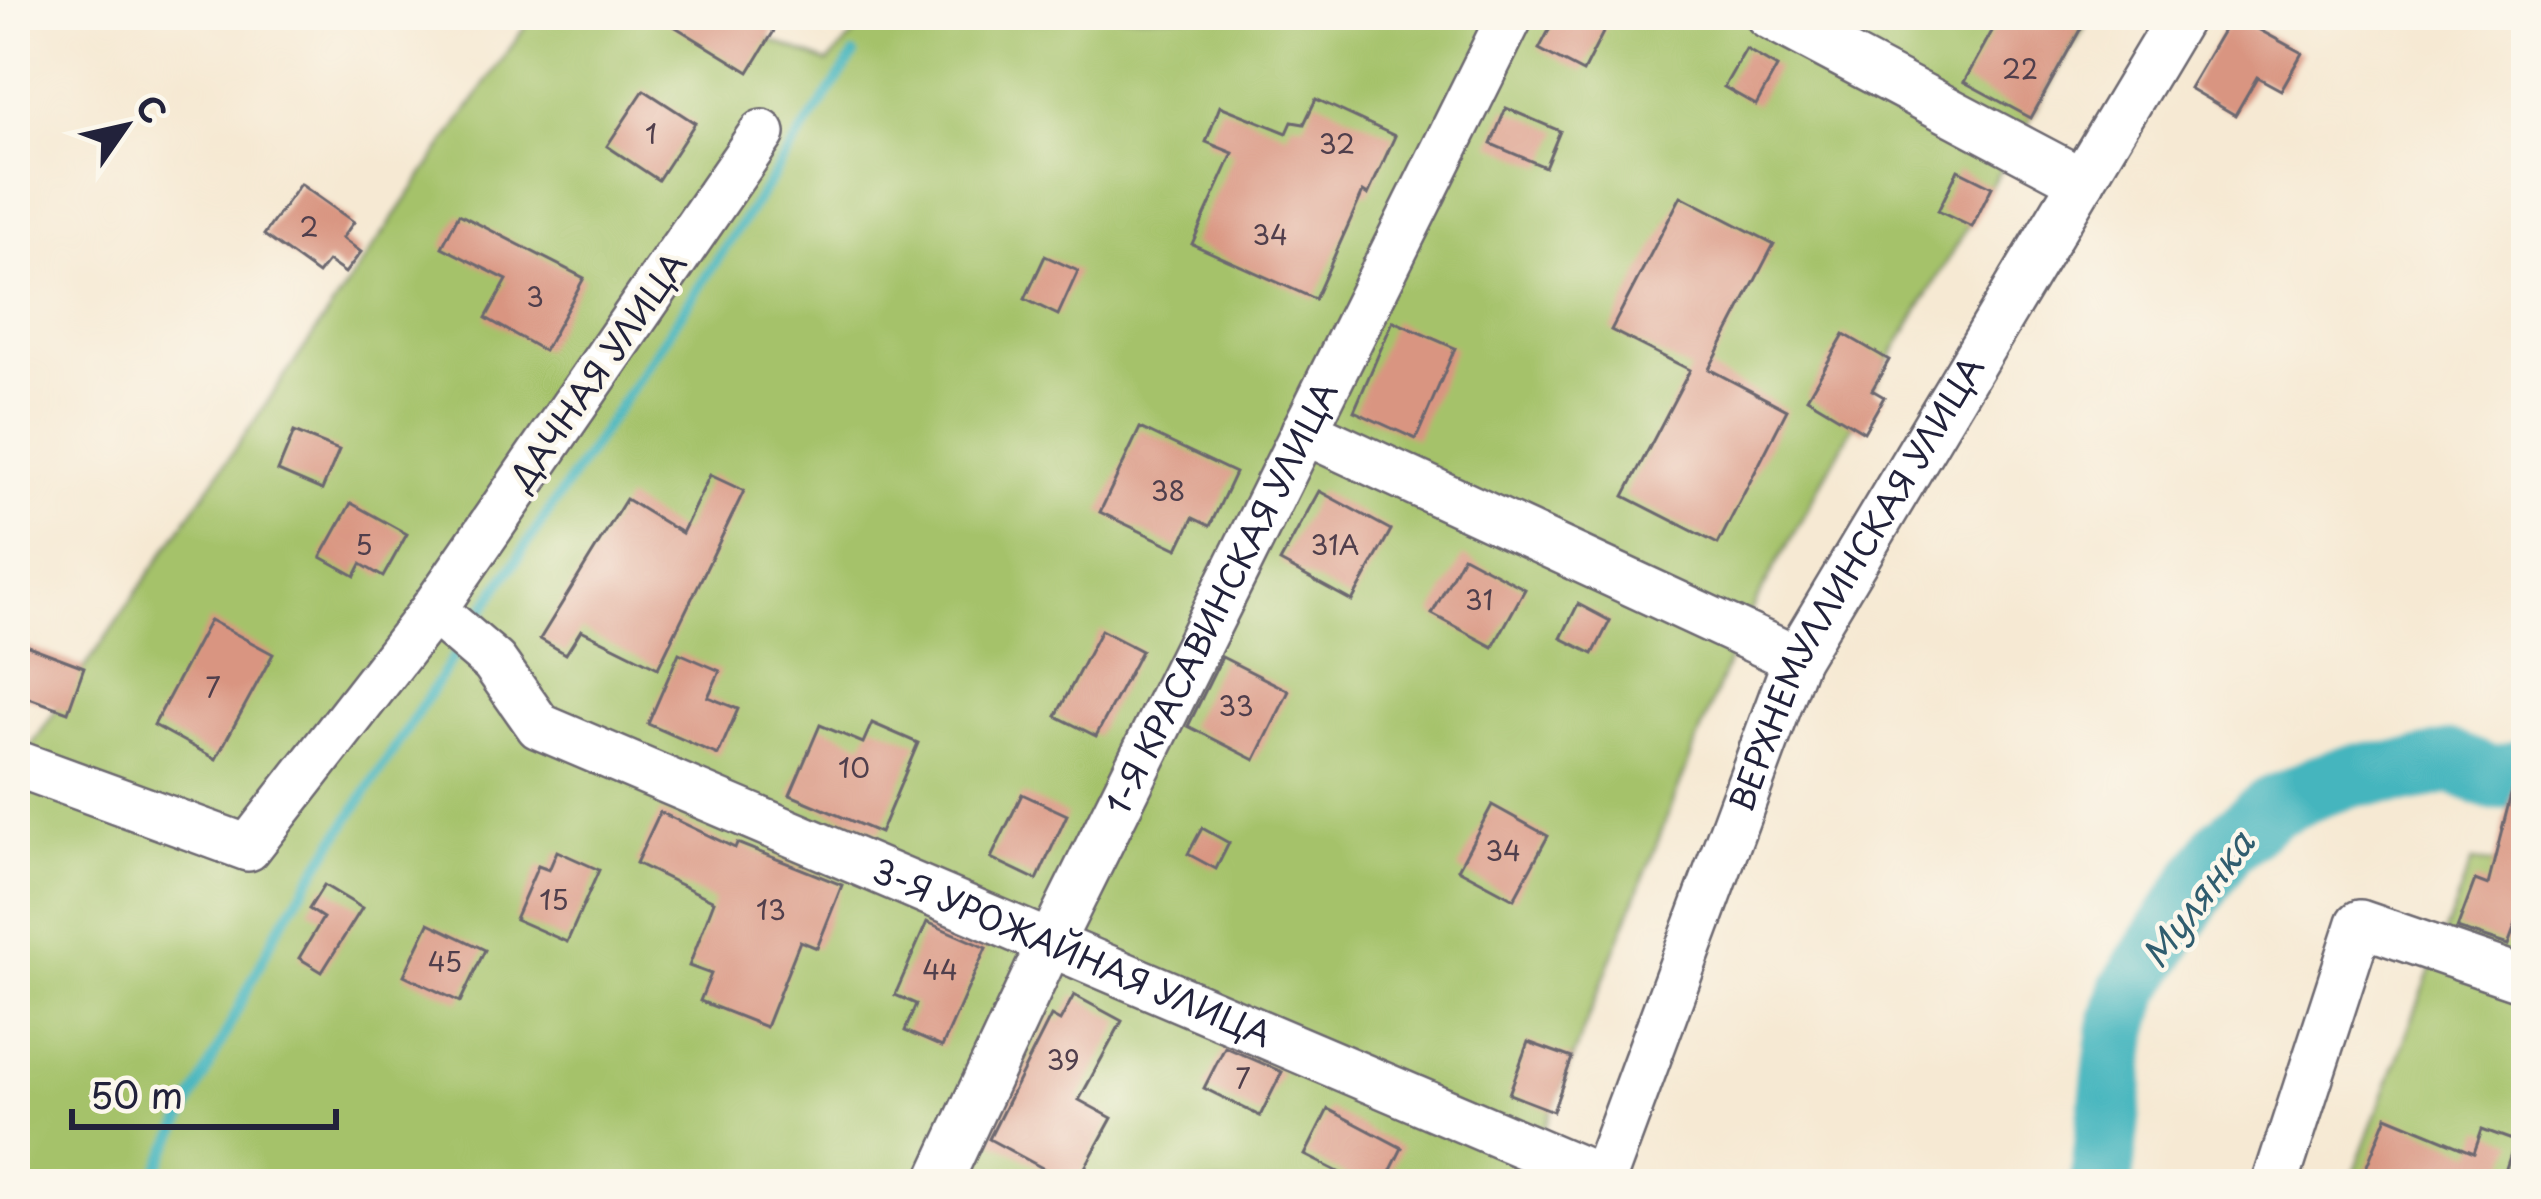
<svg xmlns="http://www.w3.org/2000/svg" width="2541" height="1199" font-family="'Playpen Sans',sans-serif">
<rect width="100%" height="100%" fill="#fbf7ec"/>
<filter id="ink" filterUnits="userSpaceOnUse"><feTurbulence type="fractalNoise" baseFrequency=".00833" numOctaves="2"/><feDisplacementMap in="SourceGraphic" scale="24" xChannelSelector="R" yChannelSelector="G"/><feConvolveMatrix kernelMatrix="1 2 1 2 8 2 1 2 1" color-interpolation-filters="sRGB"/></filter>
<filter id="wash" filterUnits="userSpaceOnUse"><feTurbulence type="fractalNoise" baseFrequency=".004" numOctaves="4" result="noise"/><feDisplacementMap in="SourceGraphic" scale="48" xChannelSelector="R" yChannelSelector="G"/><feGaussianBlur stdDeviation="2.7" result="paint"/><feColorMatrix in="noise" values="0 0 0 0 0 0 0 0 0 0 0 0 0 0 0 0 0 1.4 0 .05"/><feComposite in="paint" operator="in"/></filter>
<g filter="url(#wash)">
<rect width="100%" height="100%" fill="#f6e9d3"/>
<!-- green -->
<g fill="#a5c26a" stroke="#647252" stroke-width="3">
<path d="M533 15H709L828 63 873 15H2092L1889 360 1741 629 1523 1184H15V770Z"/>
<path d="M2472 861 2526 866V1184H2350Z"/>
</g>
<g fill="none" stroke-linecap="round" stroke-linejoin="round">
<!-- stream -->
<g stroke="#45b5be" stroke-width="10">
<path d="M471 628 854 55"/>
<path d="M151 1184 276 932 454 656"/>
</g>
<!-- river -->
<path stroke="#45b5be" stroke-width="63" d="M2101 1184 2119 1029 2130 990 2224 847 2271 808 2320 786 2356 775 2411 772 2450 762 2494 779 2526 769"/>
</g>
<g id="blocks">
<!-- building -->
<g fill="#d99581">
<path d="M656 15H747L774 31 749 72Z"/>
<path d="M1557 15H1612L1583 72 1539 49Z"/>
<path d="M2001 15H2057L2081 28 2031 118 1964 82Z"/>
<path d="M2232 15 2302 53 2281 90 2257 77 2235 115 2189 88Z"/>
<path d="M1746 49 1777 67 1756 105 1724 87Z"/>
<path d="M644 90 695 123 658 180 607 146Z"/>
<path d="M1316 99 1395 136 1368 195 1363 192 1315 299 1192 244 1233 153 1206 142 1220 106 1287 133 1292 122 1304 124Z"/>
<path d="M1506 108 1560 131 1545 167 1491 144Z"/>
<path d="M1958 170 1992 187 1972 227 1938 211Z"/>
<path d="M300 184 354 222 342 238 361 252 345 273 328 261 318 274 264 235Z"/>
<path d="M1681 196 1774 244 1709 369 1787 410 1718 544 1624 496 1690 370 1611 330Z"/>
<path d="M459 214 584 278 544 351 486 318 507 280 442 247Z"/>
<path d="M1045 256 1078 271 1058 315 1025 299Z"/>
<path d="M1393 321 1455 348 1416 439 1354 411Z"/>
<path d="M1844 334 1889 360 1872 390 1884 397 1864 432 1807 398Z"/>
<path d="M1140 428 1235 473 1210 526 1193 518 1178 549 1100 512Z"/>
<path d="M294 432 339 450 322 490 278 471Z"/>
<path d="M710 475 744 491 658 668 581 630 566 654 540 639 626 499 682 533Z"/>
<path d="M1319 491 1391 530 1352 601 1280 562Z"/>
<path d="M351 503 407 534 383 577 361 564 355 576 321 557Z"/>
<path d="M1463 556 1525 589 1493 647 1432 614Z"/>
<path d="M1578 604 1610 621 1593 654 1561 638Z"/>
<path d="M210 620 273 654 216 759 154 725Z"/>
<path d="M1101 630 1141 651 1096 736 1056 716Z"/>
<path d="M15 641 84 667 68 712 15 693Z"/>
<path d="M679 653 720 671 708 697 738 709 718 755 648 724Z"/>
<path d="M1222 657 1289 691 1255 760 1188 726Z"/>
<path d="M872 723 918 743 880 833 790 795 820 725 863 743Z"/>
<path d="M2516 775 2526 777V896L2508 945 2457 928 2475 880 2488 885Z"/>
<path d="M1022 794 1067 815 1037 880 991 858Z"/>
<path d="M1492 805 1548 836 1514 899 1458 869Z"/>
<path d="M660 812 735 848 737 843 842 885 817 948 800 941 766 1027 700 1001 711 974 689 966 714 901 636 863Z"/>
<path d="M1202 828 1229 843 1216 869 1188 854Z"/>
<path d="M557 851 599 870 567 942 515 919 538 866 549 870Z"/>
<path d="M324 885 362 908 322 972 299 958 323 918 309 909Z"/>
<path d="M927 922 986 948 942 1047 905 1031 916 1004 895 995Z"/>
<path d="M429 923 485 950 460 1002 404 975Z"/>
<path d="M1074 995 1122 1021 1079 1100 1112 1118 1076 1184H1072L989 1139 1051 1016 1060 1021Z"/>
<path d="M1528 1042 1572 1058 1553 1111 1509 1094Z"/>
<path d="M1225 1047 1282 1072 1260 1116 1204 1088Z"/>
<path d="M1328 1109 1402 1148 1384 1184H1362L1305 1155Z"/>
<path d="M2387 1116 2474 1152 2482 1129 2515 1141 2501 1184H2378L2362 1178Z"/>
</g>
</g>
</g>
<g filter="url(#ink)">
<use href="#blocks" fill-opacity="0" stroke="#6c6870" stroke-width="3"/>
<g fill="none" stroke-linecap="round" stroke-linejoin="round">
<!-- minor casing -->
<g stroke="#6c6870" stroke-width="50">
<g id="minor">
<path d="M1768 15 2082 181"/>
<path id="s1" d="M762 133 433 610 494 662 539 726 1603 1179"/>
<path d="M1304 431 1796 659"/>
<path d="M15 763 248 848 433 610"/>
<path id="s2" d="M938 1184 1049 946 1511 15"/>
<path id="s3" d="M1601 1184 1796 659 2181 15"/>
<path d="M2275 1184 2360 923 2526 980"/>
</g>
</g>
<!-- minor -->
<use href="#minor" stroke="#fff" stroke-width="45"/>
</g>
</g>
<g text-anchor="middle" stroke-width="9" stroke-linejoin="round" paint-order="stroke">
<!-- number labels -->
<g font-size="27" fill="#503f4c">
<text x="2020" y="79">22</text>
<text x="651" y="144">1</text>
<text x="1337" y="154">32</text>
<text x="309" y="237">2</text>
<text x="1270" y="245">34</text>
<text x="535" y="307">3</text>
<text x="1168" y="501">38</text>
<text x="364" y="555">5</text>
<text x="1335" y="555">31А</text>
<text x="1479" y="610">31</text>
<text x="213" y="698">7</text>
<text x="1236" y="716">33</text>
<text x="854" y="778">10</text>
<text x="1503" y="861">34</text>
<text x="554" y="910">15</text>
<text x="771" y="920">13</text>
<text x="445" y="972">45</text>
<text x="940" y="980">44</text>
<text x="1063" y="1070">39</text>
<text x="1243" y="1089">7</text>
</g>
<!-- street labels -->
<g font-size="33" fill="#22223b" stroke="#fbf7ec">
<text transform="translate(598 371) rotate(-55)" y="12">ДАЧНАЯ УЛИЦА</text>
<text dy="12" stroke="none"><textPath href="#s3" startOffset="654">ВЕРХНЕМУЛЛИНСКАЯ УЛИЦА</textPath></text>
<text dy="12" stroke="none"><textPath href="#s2" startOffset="651">1-Я КРАСАВИНСКАЯ УЛИЦА</textPath></text>
<text dy="12" stroke="none"><textPath href="#s1" startOffset="1317">3-Я УРОЖАЙНАЯ УЛИЦА</textPath></text>
</g>
<!-- water labels -->
<g font-size="36" font-style="italic" fill="#305d6f" stroke="#fbf7ec">
<text transform="translate(2198 899) rotate(-53)" y="13">Мулянка</text>
</g>
</g>
<!-- margin -->
<rect width="2541" height="1199" fill="none" stroke="#fbf7ec" stroke-width="60"/>
<!-- north arrow -->
<g transform="translate(126 126) rotate(56)" stroke="#fbf7ec" stroke-width="9" paint-order="stroke">
<path d="M0-9L21 45L0 30L-21 45Z" fill="#22223b"/>
<text y="-18" font-size="33" font-weight="bold" text-anchor="middle" fill="#22223b">С</text>
</g>
<!-- scale -->
<path d="M72 1109v18h264v-18" fill="none" stroke="#22223b" stroke-width="6"/>
<text x="90" y="1109" font-size="36" fill="#22223b" stroke="#fbf7ec" stroke-width="9" paint-order="stroke">50 m</text>
</svg>
